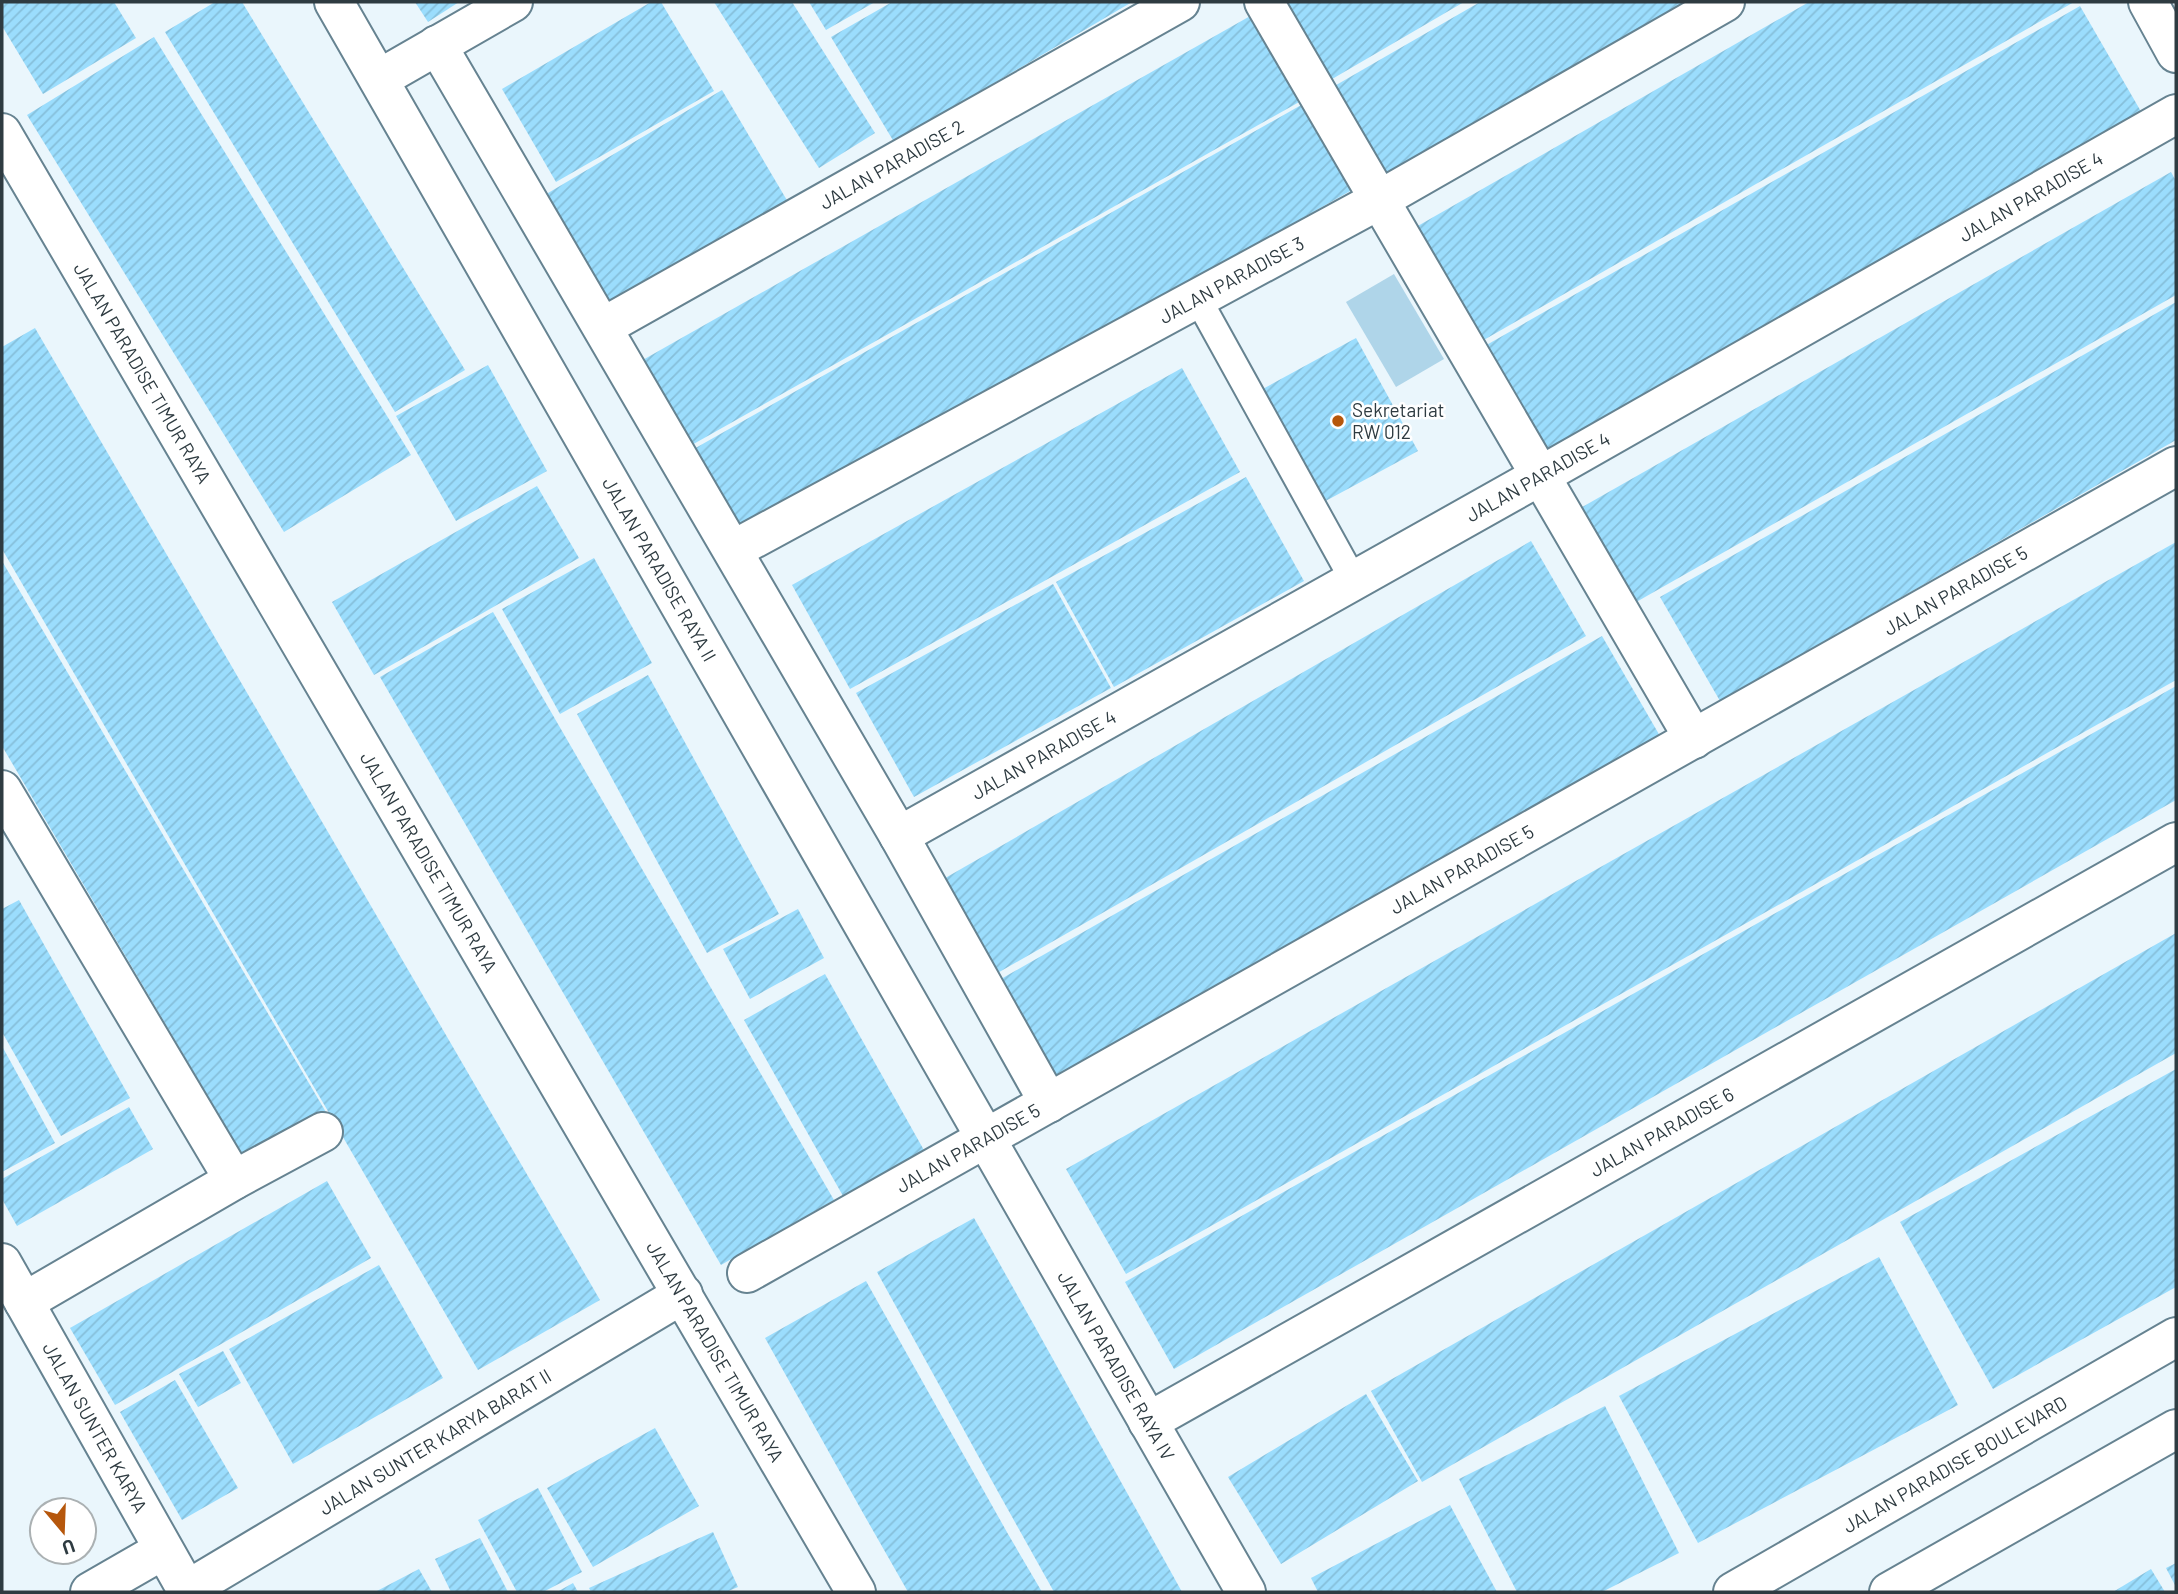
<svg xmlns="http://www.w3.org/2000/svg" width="2178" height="1594" font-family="Barlow,sans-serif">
<defs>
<pattern id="building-hatch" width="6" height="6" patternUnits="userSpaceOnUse" patternTransform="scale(1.75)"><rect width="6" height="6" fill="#9bddfd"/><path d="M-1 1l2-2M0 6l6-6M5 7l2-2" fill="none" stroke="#86bfda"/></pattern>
</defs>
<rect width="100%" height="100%" fill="#eaf6fc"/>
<!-- green -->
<path fill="#afd5e9" d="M1394 274 1444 359 1396 387 1346 302Z"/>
<!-- building -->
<g fill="url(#building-hatch)">
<path d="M2 2H114L136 38 43 94 2 26Z"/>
<path d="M215 2H242L465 370 395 412 165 32Z"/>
<path d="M415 2H459L428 22Z"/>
<path d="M651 2H661L714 91 556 182 502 89Z"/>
<path d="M714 2H792L875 133 819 168Z"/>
<path d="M809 2H875L826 30Z"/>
<path d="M892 2H1132L894 142 831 37Z"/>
<path d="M1279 2H1464L1327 82Z"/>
<path d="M1480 2H1702L1387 183 1331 88Z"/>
<path d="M1809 2H2074L1482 341 1416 227Z"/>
<path d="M2080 6 2143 115 1546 456 1483 347Z"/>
<path d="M1252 15 1301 101 690 446 641 361Z"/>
<path d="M154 37 411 455 284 532 27 115Z"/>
<path d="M722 90 788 202 609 308 543 196Z"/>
<path d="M1303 104 1352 190 741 536 692 450Z"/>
<path d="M2171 172 2176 181V295L1631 605 1577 510Z"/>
<path d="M2176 302V440L1720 701 1660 597Z"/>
<path d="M35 328 600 1300 478 1370 2 549V347Z"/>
<path d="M1356 338 1418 451 1320 504 1259 391Z"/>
<path d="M488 365 547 471 456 521 396 416Z"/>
<path d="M1182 368 1240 472 850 689 792 585Z"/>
<path d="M1246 477 1304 581 1114 687 1056 582Z"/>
<path d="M537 486 579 558 374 675 332 602Z"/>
<path d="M1531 541 1586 636 994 975 940 881Z"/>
<path d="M2176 542V680L1126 1274 1066 1169Z"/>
<path d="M594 558 652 663 560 714 502 609Z"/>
<path d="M2 561 330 1119 249 1166 2 746Z"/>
<path d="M1053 584 1111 688 914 797 856 693Z"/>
<path d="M493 612 834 1200 721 1265 380 677Z"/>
<path d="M1602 636 1660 736 1052 1084 994 983Z"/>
<path d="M648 675 779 914 707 953 577 714Z"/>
<path d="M2176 686V800L1174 1369 1125 1282Z"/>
<path d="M19 900 130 1098 61 1136 2 1032V909Z"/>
<path d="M798 909 824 958 750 999 723 949Z"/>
<path d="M2176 933V1053L1422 1482 1371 1391Z"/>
<path d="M825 974 925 1152 843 1196 744 1020Z"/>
<path d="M2 1046 55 1143 2 1172Z"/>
<path d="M2176 1069V1287L1993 1389 1900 1222Z"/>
<path d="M129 1107 153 1149 17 1226 2 1199V1179Z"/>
<path d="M327 1181 371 1258 115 1405 70 1328Z"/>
<path d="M974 1218 1034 1325 1182 1592H1054L992 1481 877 1272Z"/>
<path d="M1879 1257 1958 1405 1698 1543 1619 1396Z"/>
<path d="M379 1265 443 1378 293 1464 229 1349Z"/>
<path d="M866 1281 1008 1534 1042 1592H908L863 1513 765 1338Z"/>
<path d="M223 1351 241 1383 198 1407 179 1374Z"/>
<path d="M175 1380 238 1488 182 1520 120 1412Z"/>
<path d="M1366 1394 1418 1481 1281 1564 1228 1477Z"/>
<path d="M1605 1406 1679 1553 1602 1592H1517L1459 1479Z"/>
<path d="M655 1428 699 1506 593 1567 547 1488Z"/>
<path d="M538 1488 582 1572 543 1592H517L478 1520Z"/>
<path d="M1450 1505 1497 1592H1318L1311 1578Z"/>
<path d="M713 1532 738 1587 726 1592H591L589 1588Z"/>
<path d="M480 1538 508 1592H451L435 1559Z"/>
<path d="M2176 1563V1587L2166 1568Z"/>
<path d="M419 1569 432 1592H375Z"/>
<path d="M2151 1569 2165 1592H2113Z"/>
<path d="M573 1583 578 1592H557Z"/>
</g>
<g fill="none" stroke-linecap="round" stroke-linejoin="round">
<!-- lane casing -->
<g stroke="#668391" stroke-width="30">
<path id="lane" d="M1198 299 1354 581"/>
</g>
<!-- street casing -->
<g stroke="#668391" stroke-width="42">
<g id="street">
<path id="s1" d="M334 2 1246 1592"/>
<path d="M1264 2 1694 739"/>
<path d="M2148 2 2176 53"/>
<path d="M437 45 899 836 1049 1103"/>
<path d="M379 79 513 2"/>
<path id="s2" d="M2 133 856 1592"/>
<path id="s3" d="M603 327 1180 2"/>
<path id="s4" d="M733 550 1379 200 1725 2"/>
<path d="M2 790 234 1180"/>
<path id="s5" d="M899 836 1540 476 2176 114"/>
<path id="s6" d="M2 1263 188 1592"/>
<path id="s7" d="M747 1273 2176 466"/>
<path d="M24 1302 234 1180 323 1132"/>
<path id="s8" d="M1148 1422 2176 842"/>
<path id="s9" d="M187 1590 683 1294"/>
<path d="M90 1592 163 1550"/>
<path id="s10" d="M1733 1592 2176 1337"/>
<path d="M1889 1592 2176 1429"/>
</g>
</g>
<!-- lane -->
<use href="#lane" stroke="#fff" stroke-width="26"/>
<!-- street -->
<use href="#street" stroke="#fff" stroke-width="38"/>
</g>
<!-- markers -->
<circle fill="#b6570c" stroke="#fff" stroke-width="2.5" cx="1338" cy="421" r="7"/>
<g text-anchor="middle" stroke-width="5" stroke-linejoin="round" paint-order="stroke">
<!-- street labels -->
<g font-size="19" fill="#2e3b41" stroke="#fff">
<text dy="7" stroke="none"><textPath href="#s3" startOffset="331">JALAN PARADISE 2</textPath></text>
<text dy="7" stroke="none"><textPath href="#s5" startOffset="1300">JALAN PARADISE 4</textPath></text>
<text dy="7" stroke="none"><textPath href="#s4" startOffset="567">JALAN PARADISE 3</textPath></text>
<text dy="7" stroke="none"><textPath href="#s2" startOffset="278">JALAN PARADISE TIMUR RAYA</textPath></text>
<text dy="7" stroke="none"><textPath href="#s5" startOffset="733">JALAN PARADISE 4</textPath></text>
<text dy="7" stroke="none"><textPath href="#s1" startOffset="654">JALAN PARADISE RAYA II</textPath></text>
<text dy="7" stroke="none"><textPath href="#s7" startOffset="1388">JALAN PARADISE 5</textPath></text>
<text dy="7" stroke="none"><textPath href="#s5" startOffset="166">JALAN PARADISE 4</textPath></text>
<text dy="7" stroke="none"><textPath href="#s2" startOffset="845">JALAN PARADISE TIMUR RAYA</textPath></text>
<text dy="7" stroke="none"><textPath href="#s7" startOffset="821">JALAN PARADISE 5</textPath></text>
<text dy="7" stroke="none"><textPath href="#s8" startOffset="590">JALAN PARADISE 6</textPath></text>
<text dy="7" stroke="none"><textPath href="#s7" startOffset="254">JALAN PARADISE 5</textPath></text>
<text dy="7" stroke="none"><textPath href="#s2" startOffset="1412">JALAN PARADISE TIMUR RAYA</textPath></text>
<text dy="7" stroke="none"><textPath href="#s1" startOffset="1572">JALAN PARADISE RAYA IV</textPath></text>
<text dy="7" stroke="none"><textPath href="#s6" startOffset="189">JALAN SUNTER KARYA</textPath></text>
<text dy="7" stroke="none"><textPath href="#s9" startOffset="289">JALAN SUNTER KARYA BARAT II</textPath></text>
<text dy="7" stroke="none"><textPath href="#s10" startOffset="256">JALAN PARADISE BOULEVARD</textPath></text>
</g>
<!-- poi labels -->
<g font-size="19" fill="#2e3b41" stroke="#fff" text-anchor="start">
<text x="1352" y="417">Sekretariat<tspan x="1352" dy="22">RW 012</tspan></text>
</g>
</g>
<!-- border -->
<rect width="2178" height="1594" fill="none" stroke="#2e3b41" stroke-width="7"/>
<!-- north arrow -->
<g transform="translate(63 1531) rotate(161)"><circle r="33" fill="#ffffff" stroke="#abb1b3" stroke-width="2"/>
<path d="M0-5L12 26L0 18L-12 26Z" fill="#b6570c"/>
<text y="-10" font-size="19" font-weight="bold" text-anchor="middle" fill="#2e3b41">U</text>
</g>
</svg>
